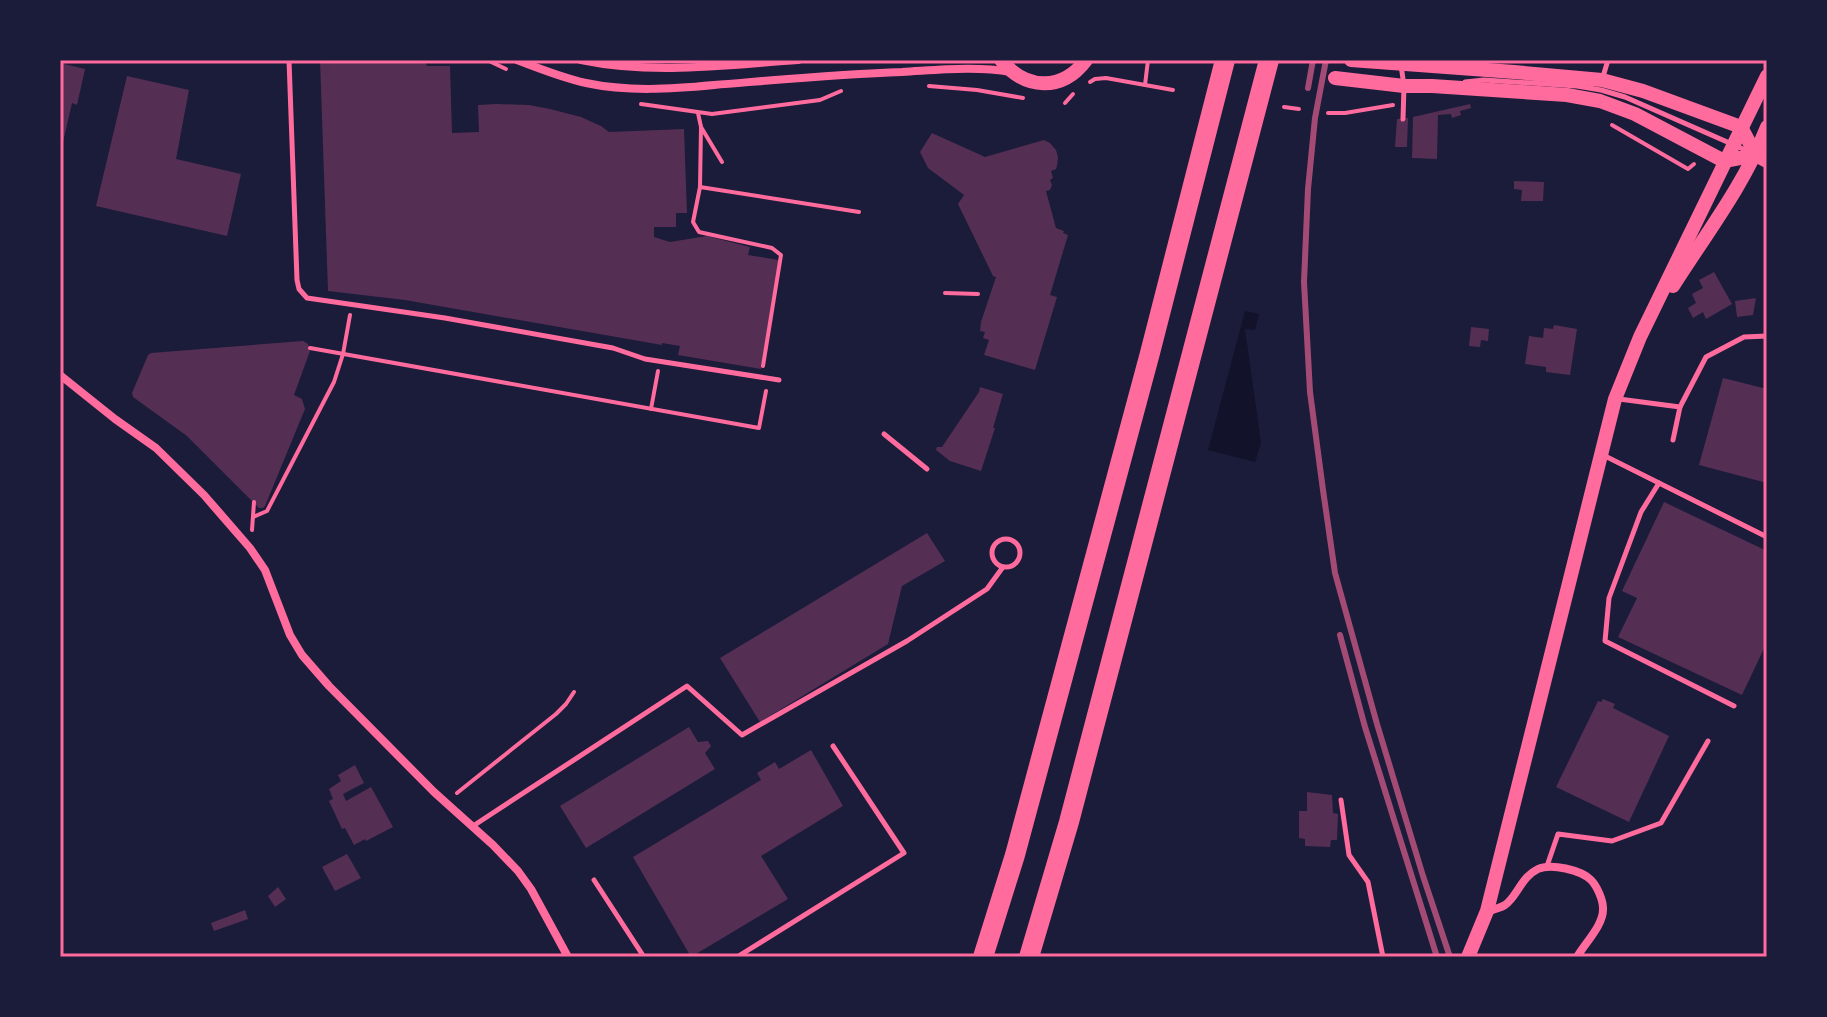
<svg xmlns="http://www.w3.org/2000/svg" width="1827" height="1017" font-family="'IBM Plex Sans',sans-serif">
<rect width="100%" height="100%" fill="#1b1b3a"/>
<!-- water -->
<path fill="#12122b" d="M1245 311 1259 314 1255 330 1245 329 1261 443 1255 462 1208 450Z"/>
<!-- building -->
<g fill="#542f53">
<path d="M320 60H424L427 66H450L452 133 479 132 478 105 496 104 529 105 550 109 581 117 601 126 609 132 684 129 687 213H676V227H654V237L670 242 707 236 750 247 748 255 779 260 761 369 678 355 680 346 662 343V345L405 300 328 291Z"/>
<path d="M60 63 85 69 77 105 72 103 61 151Z"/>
<path d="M127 76 189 90 176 159 241 174 227 236 96 206Z"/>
<path d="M1470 104 1471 108 1460 111 1461 115 1452 118 1451 114 1438 115 1437 159 1412 158 1413 117Z"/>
<path d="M1408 118 1407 147H1395L1397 119Z"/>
<path d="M932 133 985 157 1044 140 1050 143 1056 150 1058 157 1057 166 1056 169 1051 171 1053 178 1050 180 1052 185 1050 190 1046 191 1056 228 1064 231 1063 233 1068 235 1050 295 1057 297 1035 370 984 355 989 340 983 338 985 332 980 331 981 322 996 277 993 276 958 204 964 195 928 168 920 152Z"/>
<path d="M1514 181 1544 182 1543 201H1521L1522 190 1514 189Z"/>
<path d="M1714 272 1732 304 1706 319 1703 312 1693 318 1688 308 1696 303 1692 294 1703 288 1699 280Z"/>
<path d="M1756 298 1753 315 1737 317 1735 301Z"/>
<path d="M1554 325 1577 329 1570 375 1546 372V367L1525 364 1529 336 1543 338 1544 328 1553 329Z"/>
<path d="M1471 327 1489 329 1488 341 1481 340 1480 347 1469 346Z"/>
<path d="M303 341 308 344 310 351 294 395 302 399 305 409 265 506 263 508H259L187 436 133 397 132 393 148 355 151 353Z"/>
<path d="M1723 378 1767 389V483L1699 465Z"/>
<path d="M980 387 1003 394 993 428H995L981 471 950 461 936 450 937 447H942L979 392Z"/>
<path d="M1664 502 1767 551V642L1742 695 1618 637 1637 598 1622 591Z"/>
<path d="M927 533 945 561 902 586 888 644 760 722 720 658Z"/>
<path d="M1603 699 1615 704 1613 708 1669 736 1629 822 1556 787 1598 701 1601 702Z"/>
<path d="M689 727 698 742 708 741 711 746 705 753 715 769 586 848 560 806Z"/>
<path d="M811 750 843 806 761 856 788 899 691 957 633 857 761 780 757 773 775 762 779 769Z"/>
<path d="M355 765 364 783 343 794 346 801 371 787 393 827 366 841 365 839 354 845 345 828 342 829 329 801 333 799 329 789 341 781 338 775Z"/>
<path d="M1307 792 1332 795 1333 813 1338 814 1337 840H1331L1330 847 1305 846V839L1299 838V811H1307Z"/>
<path d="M347 854 361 878 335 891 322 867Z"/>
<path d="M278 887 286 899 275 907 268 896Z"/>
<path d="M245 910 248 919 214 931 211 923Z"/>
</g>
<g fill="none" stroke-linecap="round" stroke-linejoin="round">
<!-- path -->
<g stroke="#ff6b9d" stroke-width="4">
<path d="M487 60 506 69"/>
<path d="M1090 82 1095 79 1106 78 1173 90"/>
<path d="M1145 85 1148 60"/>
<path d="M929 86 977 90 1023 98"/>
<path d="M1065 103 1073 94"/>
<path d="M641 104 712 114 820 100 841 91"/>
<path d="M1284 107 1299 109"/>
<path d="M698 113 701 127 722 162"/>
<path d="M1328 113H1345L1393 105"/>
<path d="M1612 125 1688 169 1694 164"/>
<path d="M701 127 700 187 693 222 699 232 772 248 781 255 763 366"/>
<path d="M700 187 859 212"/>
<path d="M945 293 978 294"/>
<path d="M310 348 759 428 766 391"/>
<path d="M651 409 658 371"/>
<path d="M253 517 267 511 334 382 343 354 350 315"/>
<path d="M252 530 254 502"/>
<path d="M457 793 556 714 566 704 574 692"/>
</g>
<!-- service -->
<g stroke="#ff6b9d" stroke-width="5">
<path d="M289 60 297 280 299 289 307 298 445 318 613 348 645 359 779 380"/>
<path d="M1401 65 1404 86 1403 119"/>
<path d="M1602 80 1608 60"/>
<path d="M1465 82 1484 80 1577 86 1601 90 1625 97 1750 152"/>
<path d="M1619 399 1680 407 1673 440"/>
<path d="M1680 407 1706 357 1744 337 1767 336"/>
<path d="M884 434 927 469"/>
<path d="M1603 455 1767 537"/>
<path d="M1659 483 1641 512 1609 598 1605 641 1734 706"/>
<circle cx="1006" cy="553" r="14"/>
<path d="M1341 800 1349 855 1368 882 1383 957"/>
<path d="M473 826 687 686 742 735 907 641 987 589 1003 567"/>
<path d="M1547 866 1558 834 1612 841 1661 823 1708 741"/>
<path d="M594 880 644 957"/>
<path d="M737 957 904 853 833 746"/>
</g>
<!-- minor -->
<g stroke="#ff6b9d" stroke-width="8">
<path d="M517 60C540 69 563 78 586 83 628 92 672 89 714 85 776 80 839 74 902 72 939 70 975 66 1011 72"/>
<path d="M581 60C653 75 726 65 798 60"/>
<path d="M60 375 115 419 156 448 204 495 250 548 265 570 290 635 302 655 329 686 434 792 493 845 518 871 531 889 568 957"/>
<path d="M1487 911C1492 910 1500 908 1505 905 1517 897 1521 877 1538 869 1551 863 1581 870 1591 880 1597 886 1603 900 1603 908 1604 925 1585 943 1577 957"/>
</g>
<!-- tertiary -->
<g stroke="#ff6b9d" stroke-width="14">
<path d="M1001 60C1025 90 1062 92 1086 60"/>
<path d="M1351 60 1514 72 1602 80 1643 91 1741 127 1756 155 1767 161"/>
<path d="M1335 78 1404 86H1432L1567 95 1600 101 1635 114 1724 161 1756 155"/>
</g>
<!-- secondary -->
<g stroke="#ff6b9d" stroke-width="14">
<path d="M1673 286C1706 234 1744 185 1767 127"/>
<path d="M1468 957 1487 911 1615 399 1640 337 1767 76"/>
</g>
<!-- motorway -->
<g stroke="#ff6b9d" stroke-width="20">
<path d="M983 957 1015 855 1150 353 1225 60"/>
<path d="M1029 957 1069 822 1269 60"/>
</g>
<!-- rail -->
<g stroke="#a44b75" stroke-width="6">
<path d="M1326 60 1315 118 1308 189 1304 282 1310 392 1323 490 1335 573 1377 724 1423 876 1450 957"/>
<path d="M1308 88 1313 60"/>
<path d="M1340 635 1365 727 1437 957"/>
</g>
</g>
<!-- border -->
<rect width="1827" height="1017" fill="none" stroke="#1b1b3a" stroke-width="124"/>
<rect x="62" y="62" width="1703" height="893" fill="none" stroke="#ff6b9d" stroke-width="3"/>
</svg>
